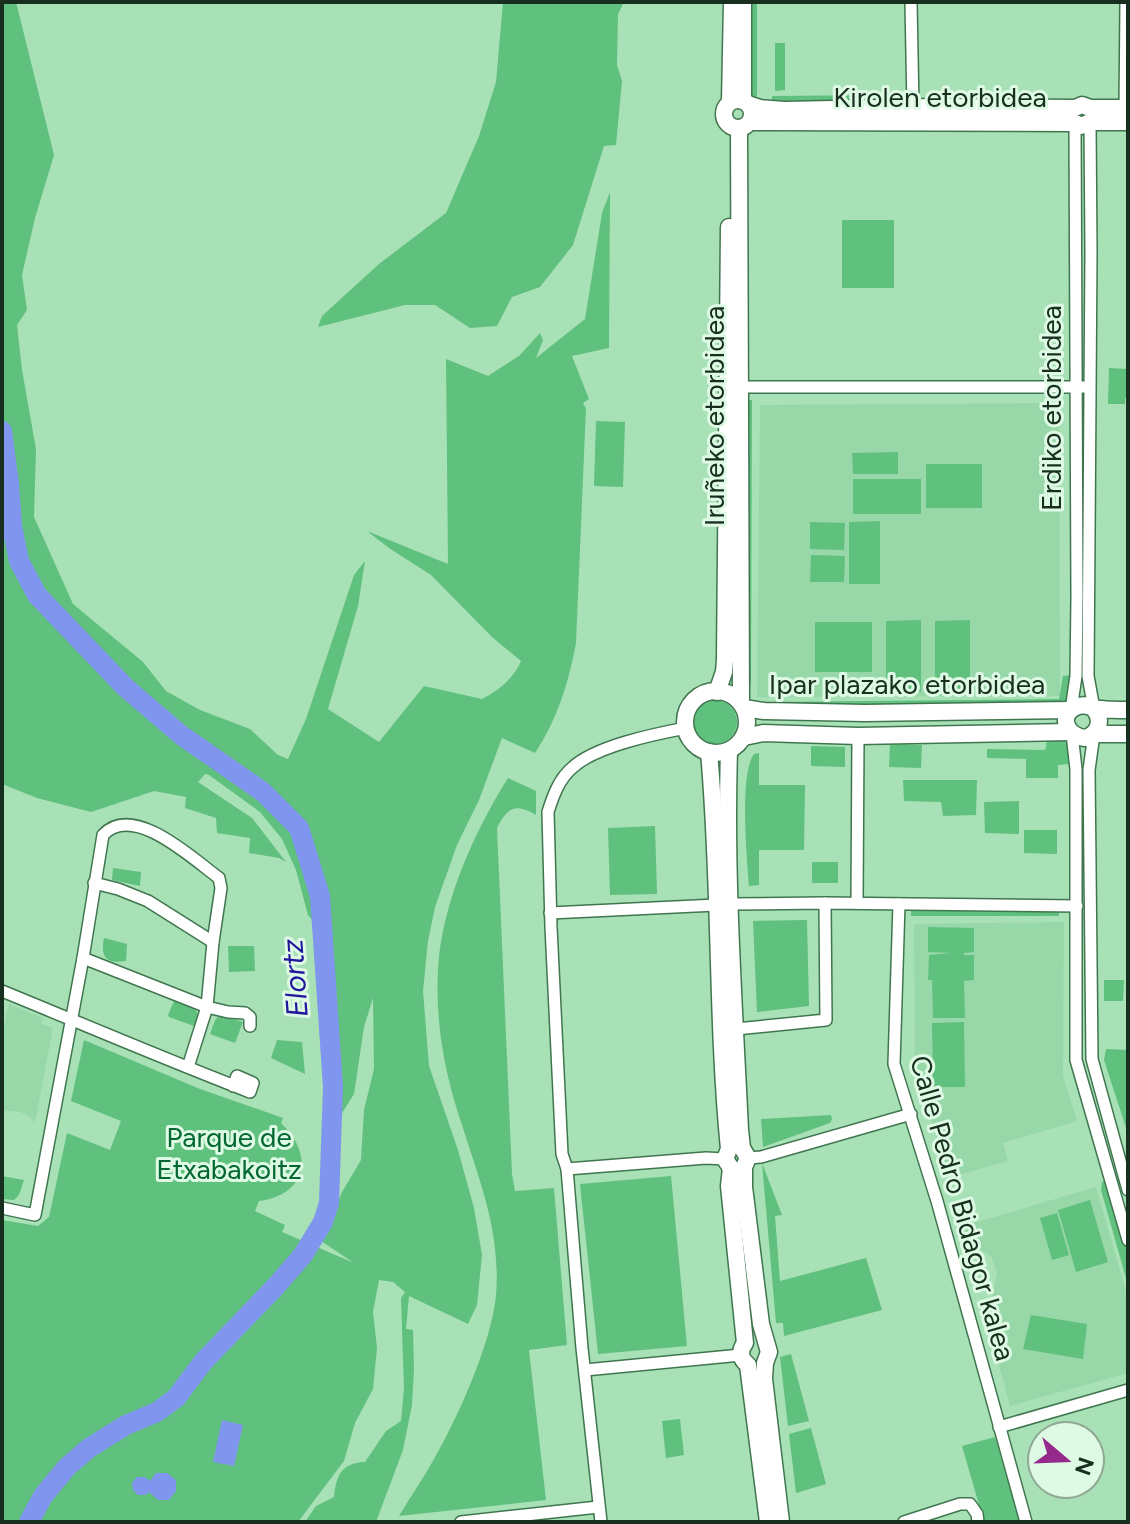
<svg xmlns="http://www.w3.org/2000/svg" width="1130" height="1524" font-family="Figtree,sans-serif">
<rect width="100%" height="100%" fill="#a8e1b6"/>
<!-- built -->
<g fill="#98d8a8">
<path d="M1059 403 1060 696 757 697 760 405Z"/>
<path d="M1064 922 1063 1076 1077 1121 1003 1143 1008 1161 948 1178 915 1062 914 924Z"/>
<path d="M9 1004 43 1018 41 1024 53 1028 35 1123 29 1116 20 1112 2 1110V1033Z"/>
<path d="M1096 1187 1128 1299V1373L1010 1406 985 1313 992 1300 997 1272 991 1256 978 1248 965 1246 960 1227Z"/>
</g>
<!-- green -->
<g fill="#60c07e">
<path d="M2 2H16L54 155 35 218 22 275 27 310 17 325 22 370 36 449 34 517 73 604 143 662 166 691 200 710 250 729 278 755 288 759 306 719 354 575 365 561 358 606 328 709 379 742 424 686 482 699C498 691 514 678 521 661L492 637 431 575 389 548 367 531 448 564 446 359 488 376 519 356 540 333 543 340 536 358 585 319 602 213 610 192 609 348 572 356 589 399 583 403 586 408 576 643C569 682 557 720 535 753L502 738 479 800 457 845 435 907 428 941 423 991 429 1066 458 1150 474 1208 482 1255 477 1305 468 1324 409 1296 406 1329 413 1330 414 1369 412 1405 403 1450 376 1522H305L316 1506 334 1497C336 1476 341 1463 365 1462L386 1431 401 1421 404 1389 401 1298 405 1292 393 1282 379 1280 373 1312 377 1348 373 1389 355 1423 344 1461 298 1522H2V1220L38 1226 49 1217 67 1133 110 1150 121 1121 71 1101 84 1040 200 1089 283 1118 281 1123C314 1154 308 1194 259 1201L255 1211 285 1225 282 1232 354 1263 321 1241 342 1192 361 1160 364 1110 374 1069 373 998 364 1027 354 1094 332 1129 333 1087 324 935 308 915 296 870 282 839 260 812 209 775 205 774 198 782 252 818 286 862 279 858 249 853 250 838 217 833 216 818 185 808 186 797 154 791 91 812 37 798 2 784Z"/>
<path d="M503 2H624L618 14 617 65 622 81 616 145 604 146 573 245 540 287 512 297 497 326 470 328 435 305H405L318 327 322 316 379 264 446 213 479 136 496 82Z"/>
<path d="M751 2H757V96L751 98Z"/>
<path d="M775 43H785V90L775 91Z"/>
<path d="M882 95 881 101 772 102V96Z"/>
<rect x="842" y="220" width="52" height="68"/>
<path d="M1109 368 1128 369V397L1125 398V404H1108Z"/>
<path d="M741 400H752L751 685 749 684Z"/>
<path d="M596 421 625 422 623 487 594 486Z"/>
<path d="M898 452V474H853L852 453Z"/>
<rect x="926" y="464" width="56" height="44"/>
<rect x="853" y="479" width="68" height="35"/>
<path d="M880 521V584H849V522Z"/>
<path d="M810 522 845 523 844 550 810 549Z"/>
<path d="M811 555 845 556 844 582H810Z"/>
<path d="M921 620V692L886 693V621Z"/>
<path d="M970 620V692H935V621Z"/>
<rect x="815" y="622" width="57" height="50"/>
<path d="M1072 675 1069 697 1062 706H764L763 702 1059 699 1063 676Z"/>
<circle cx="715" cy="722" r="22"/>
<path d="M1060 737C1070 743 1070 753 1069 764L1058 765V778H1026V759L987 758V749L1044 750 1046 748 1047 738Z"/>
<path d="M890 744 922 745 921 768 889 767Z"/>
<path d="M811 746 845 747V767L811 766Z"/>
<path d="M759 753V785H805L804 850H759V885L749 886C747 859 739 774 754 754Z"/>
<path d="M508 778 536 791V815C515 803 508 807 497 828L512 1174 515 1191 554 1188 567 1345 529 1350 546 1500 399 1516C410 1497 423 1479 434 1459 458 1417 491 1344 496 1296 501 1233 480 1182 462 1125 445 1075 435 1023 438 970 441 905 474 832 508 778Z"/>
<path d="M903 780H977L976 815 943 816 941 802 904 801Z"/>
<path d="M1019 801V834L985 833 984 802Z"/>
<path d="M655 826 657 894 610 895 608 828Z"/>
<path d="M1024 830H1057V854L1024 853Z"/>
<rect x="812" y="862" width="26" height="21"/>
<path d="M113 868 141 872 140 886 112 880Z"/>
<rect x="911" y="908" width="148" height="8"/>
<path d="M807 920 809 1006 757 1012 753 921Z"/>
<path d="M928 927 974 928V952L964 953V955H974V980L964 981 965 1018H933L932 980H928L929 955 951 953 928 952Z"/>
<path d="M104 938 127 944 126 961C107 964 100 958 104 938Z"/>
<path d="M228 946H254L255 971 229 972Z"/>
<path d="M1104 980H1124L1123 1001H1104Z"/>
<path d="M174 1001 195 1009 198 1014 194 1026 169 1017 168 1015Z"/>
<path d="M219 1016H222L243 1022 235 1043 210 1034 215 1020Z"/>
<path d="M964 1022 965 1087H933L932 1023Z"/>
<path d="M277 1040 302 1042 305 1074 271 1058Z"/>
<path d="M1106 1049 1128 1050V1134L1104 1060Z"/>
<path d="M831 1115 832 1119 830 1123 763 1147 761 1119Z"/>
<path d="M762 1163 782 1215 775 1216 780 1281 866 1258 882 1310 784 1336 783 1323H776Z"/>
<path d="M2 1176 24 1180 19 1195 14 1200 2 1199Z"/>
<path d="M671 1176 687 1346 598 1354 580 1184Z"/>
<path d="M1106 1180 1128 1252V1285L1101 1190 1102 1182Z"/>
<path d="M1090 1200 1108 1262 1076 1272 1058 1210Z"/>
<path d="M1057 1213 1069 1255 1052 1260 1040 1218Z"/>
<path d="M1031 1315 1087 1324 1083 1359 1023 1349Z"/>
<path d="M791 1354 809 1421 788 1426 780 1357Z"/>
<path d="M680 1419 684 1455 666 1458 662 1421Z"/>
<path d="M811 1428 826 1484 796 1493 789 1434Z"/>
<path d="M995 1437 1020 1522H984L962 1446Z"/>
</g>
<!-- water -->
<g fill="#7f95ee">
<path d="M222 1420 243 1425 234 1466 213 1462Z"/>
<path d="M156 1473H167L176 1480V1491L169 1500H158L149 1492 146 1495H138L133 1490 132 1483 137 1477H145L150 1481Z"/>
</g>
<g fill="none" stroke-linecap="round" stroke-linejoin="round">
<!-- river -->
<path stroke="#7f95ee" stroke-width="20" d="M2 431 9 484 12 526 19 561 37 595 125 687 181 735 263 792 299 828 320 896 333 1087 329 1203 323 1222 303 1255 277 1285 203 1362 176 1398 157 1412 126 1425 89 1448 67 1467 43 1496 29 1522"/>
<!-- street casing -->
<g stroke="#40764f" stroke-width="14">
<g id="street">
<path d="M911 2 913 108"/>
<path d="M1125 108 1126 2"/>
<path d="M1090 122 1091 252 1088 676 1094 709"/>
<path d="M741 387H1085"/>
<path d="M1071 710 1076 676 1077 598 1075 123"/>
<path d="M1072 734 1076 769V1060L1128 1240"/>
<path d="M1094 734 1089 770 1092 1059 1128 1190"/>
<path d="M94 883 118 889 148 901 213 942"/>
<path d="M857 903 858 736"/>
<path d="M730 904 825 903 1077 906"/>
<path d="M899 904 894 1064 937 1201 1026 1522"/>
<path d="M550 913 716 905"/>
<path d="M83 958 207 1007 228 1012 245 1013 250 1017V1026"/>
<path d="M2 991C85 1025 167 1060 250 1092L253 1083 237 1076 233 1086"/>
<path d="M736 1029 826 1020 825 903"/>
<path d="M748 1158 761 1157 911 1114"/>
<path d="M567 1169 706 1158 725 1159"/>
<path d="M2 1208 35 1215 83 958 103 835C133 802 193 859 219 878L221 888 213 942 207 1007 188 1067"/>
<path d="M585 1370 741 1355"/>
<path d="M999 1427 1128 1390"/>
<path d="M461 1522 598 1507"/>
<path d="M601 1522 582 1348 567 1169 562 1154 551 927 548 812C553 796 559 779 572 768 595 746 655 734 686 728"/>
<path d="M904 1522 960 1504H970L977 1514 978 1522"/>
</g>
</g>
<!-- secondary casing -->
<g stroke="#40764f" stroke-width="19">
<g id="secondary">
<circle cx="738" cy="114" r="14"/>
<path d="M743 101V2"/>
<path d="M730 102 732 2"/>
<path d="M748 104 760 108 784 110 933 107 1075 108 1082 105 1090 108H1128"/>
<path d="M750 122 1075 123 1081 126 1090 122H1128"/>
<path d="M739 128 741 703"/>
<circle cx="716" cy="722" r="31"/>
<path d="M717 692 724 672 725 660 729 227"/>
<path d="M744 708 764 711 865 713 1071 710"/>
<path d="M1094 709C1103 720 1099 734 1085 738 1066 736 1058 715 1076 707 1085 702 1092 709 1101 709 1110 710 1119 710 1128 710"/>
<path d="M1094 734H1128"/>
<path d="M744 737 763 733 858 736 1070 732"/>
<path d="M729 751C725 877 734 1004 740 1130L742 1148 748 1158 744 1167V1187L761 1324 769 1352 765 1363 764 1379 781 1522"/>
<path d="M709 752C721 884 716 1017 729 1149L725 1159 731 1168"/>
<path d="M731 1168 729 1186 745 1343C739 1351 740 1359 748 1365L768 1522"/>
</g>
</g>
<!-- street -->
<use href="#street" stroke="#fff" stroke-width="11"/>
<!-- secondary -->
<use href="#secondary" stroke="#fff" stroke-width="16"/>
</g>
<g text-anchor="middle" stroke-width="6" stroke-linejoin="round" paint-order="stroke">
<!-- street labels -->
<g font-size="28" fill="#182f1f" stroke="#defae4">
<text x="940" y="107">Kirolen etorbidea</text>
<text transform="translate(1051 408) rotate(-90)" y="10">Erdiko etorbidea</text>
<text transform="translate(714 416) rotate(-90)" y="10">Iruñeko etorbidea</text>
<text x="907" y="694">Ipar plazako etorbidea</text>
<text transform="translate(963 1208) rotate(74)" y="10">Calle Pedro Bidagor kalea</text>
</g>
<!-- park labels -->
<g font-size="28" fill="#026732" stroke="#defae4">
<text x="229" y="1147">Parque de<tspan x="229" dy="32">Etxabakoitz</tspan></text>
</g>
<!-- water labels -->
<g font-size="30" font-style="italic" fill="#20179b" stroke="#defae4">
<text transform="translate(295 978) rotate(-94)" y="10">Elortz</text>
</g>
</g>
<!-- border -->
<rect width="1130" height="1524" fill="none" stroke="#182f1f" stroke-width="8"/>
<!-- north arrow -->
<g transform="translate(1066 1460) rotate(109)"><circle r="38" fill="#defae4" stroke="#8fa995" stroke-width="2"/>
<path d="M0-6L14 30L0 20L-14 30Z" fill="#952a8c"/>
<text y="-12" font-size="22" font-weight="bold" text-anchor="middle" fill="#182f1f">N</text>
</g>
</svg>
